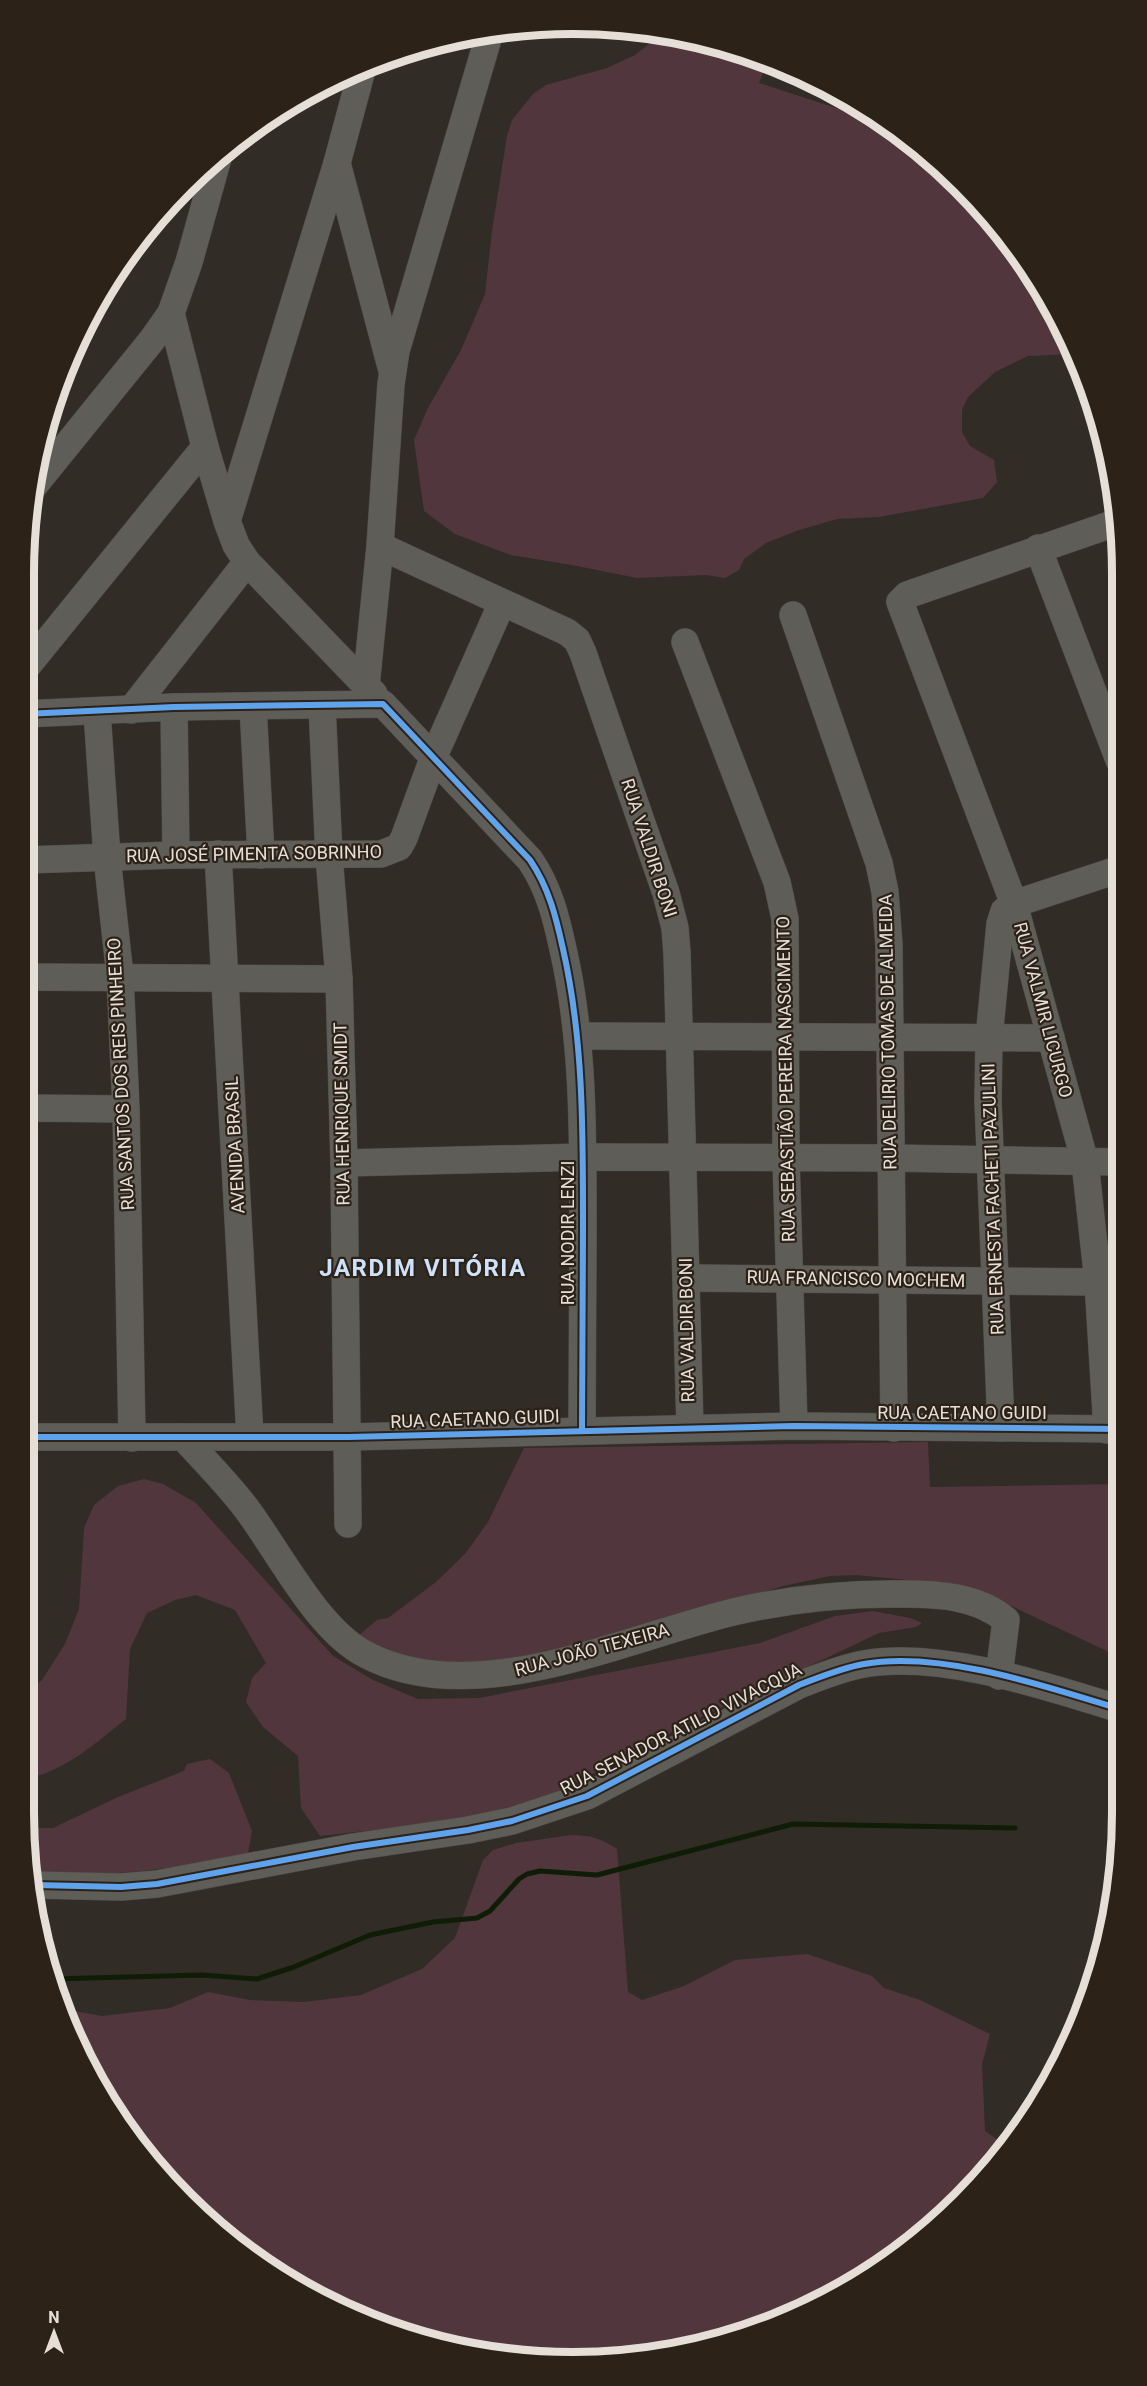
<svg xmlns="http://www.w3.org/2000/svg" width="1147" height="2386" font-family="Roboto,sans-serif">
<rect width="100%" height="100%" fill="#322c26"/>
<!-- green -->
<g fill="#52363e">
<path d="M653 32 681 35 768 61 759 83 867 118H874L908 138 1010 239 1076 354 1028 356 995 372 968 397 962 410V432L970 446 994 460 997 482 983 498 879 517 837 519 799 530 766 543 744 559 739 570 725 578 706 575 637 578 572 565 511 555 455 534 424 511 414 440 428 408 461 350 485 294 492 231 507 136 512 120 533 94 546 85 607 68 635 55 649 44Z"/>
<path d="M928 1442 930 1487 1122 1484V1656L1109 1652 969 1586 856 1575 830 1576 783 1586 612 1641 478 1666 404 1656 358 1636 377 1620 388 1618 436 1582 465 1554 488 1522 524 1448Z"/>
<path d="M144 1479 163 1484 196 1503 333 1656 373 1680 418 1699 479 1698 760 1643 835 1616 873 1611 910 1618 922 1623 916 1627 879 1633 687 1724 557 1793 473 1819 320 1836 301 1808 298 1756 263 1727 246 1702 252 1678 266 1663 235 1610 196 1595 175 1600 147 1613 130 1649 126 1719C95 1743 65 1772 24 1779V1694L42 1680 65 1644 79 1609 84 1528 94 1505 118 1486Z"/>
<path d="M210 1759 229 1773 252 1831 248 1853C178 1870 106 1876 35 1876L27 1828H53L118 1797 184 1771 187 1764Z"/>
<path d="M571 1835C589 1835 601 1838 617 1849L628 1992 642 2000 684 1986 735 1960 807 1954 872 1976 884 1988 920 2000 990 2034 982 2064 985 2131 1005 2145 986 2175 908 2249 817 2305 645 2357 466 2351 298 2288 211 2225 138 2147 64 2009 102 2016 170 2008 208 1992 250 2000 304 2002 361 1995 422 1969 455 1938 483 1860 493 1850 516 1843Z"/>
</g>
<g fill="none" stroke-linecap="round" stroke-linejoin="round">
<!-- stream -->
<path stroke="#0f1d06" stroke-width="5" d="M52 1979 202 1975 257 1979 294 1967 370 1935 433 1922 477 1918 490 1911 519 1879 527 1874 540 1871 597 1875 793 1824 1015 1828"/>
<!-- minor casing -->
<g stroke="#4e4943" stroke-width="28">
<g id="minor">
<path d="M337 163 391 367"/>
<path d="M171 313 205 447 227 521 236 545 247 562 374 694"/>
<path d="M33 487 152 340 171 313 189 262 218 158"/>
<path d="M227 521 337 163 363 66"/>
<path d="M380 546 567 632 577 640 583 653 666 893 675 928 677 953 690 1428"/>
<path d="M1038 548 1119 760"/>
<path d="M793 615 879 863 885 892 889 945 894 1428"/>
<path d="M685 642 777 882 785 919 786 1158 794 1426"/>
<path d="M24 670 205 447"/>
<path d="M366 686 380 546 391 384 396 351 490 32"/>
<path d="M322 705 329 856 339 979 344 1163 348 1524"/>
<path d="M253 706 261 855"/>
<path d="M174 707 176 855"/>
<path d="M131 710 247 562"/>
<path d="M97 712 107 857 120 976 126 1109 132 1438"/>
<path d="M24 714 174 707 383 704 530 860C549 888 556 917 563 949 584 1041 583 1136 583 1230 583 1297 582 1364 582 1430"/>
<path d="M218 854 250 1437"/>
<path d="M24 860 176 855 381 854 399 847 404 838 434 756 502 603"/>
<path d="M24 977 339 979"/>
<path d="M578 1036 1051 1038"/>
<path d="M24 1108 126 1109"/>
<path d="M344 1163 583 1157 891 1158 1121 1162"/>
<path d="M686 1278 1098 1282"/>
<path d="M1001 1428 988 1101 989 1038 1000 924 1004 911 1014 904 1120 869"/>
<path d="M1107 1430 1098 1282 1085 1162 1014 904 900 602 907 595 1118 522"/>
<path d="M24 1437H349L794 1426 1122 1429"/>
<path d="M183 1437C204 1460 227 1483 246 1508 279 1552 317 1629 365 1654 473 1712 625 1638 733 1612 789 1599 846 1593 903 1594 939 1594 977 1596 1006 1620L999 1676"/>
<path d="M36 1885 121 1887 157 1884 353 1847 468 1830 512 1821 587 1796 799 1685C820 1677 841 1668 864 1664 941 1650 1048 1687 1123 1710"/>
</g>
</g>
<!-- minor -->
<use href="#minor" stroke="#5e5d57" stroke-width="27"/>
<!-- cycleway casing -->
<g stroke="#2d2218" stroke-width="10">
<g id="cycleway">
<path d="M24 714 174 707 383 704 530 860C549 888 556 917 563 949 584 1041 583 1136 583 1230 583 1297 582 1364 582 1430"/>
<path d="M24 1437H349L794 1426 1122 1429"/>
<path d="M36 1885 121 1887 157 1884 353 1847 468 1830 512 1821 587 1796 799 1685C820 1677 841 1668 864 1664 941 1650 1048 1687 1123 1710"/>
</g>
</g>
<!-- cycleway -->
<use href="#cycleway" stroke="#60a3ed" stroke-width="6"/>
</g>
<g text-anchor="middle" stroke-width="4.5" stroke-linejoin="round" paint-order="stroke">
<!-- street labels -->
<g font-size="18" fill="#e6dfd8" stroke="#2d2218">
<text transform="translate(649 848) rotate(72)" y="6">RUA VALDIR BONI</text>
<text transform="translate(254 854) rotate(-1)" y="6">RUA JOSÉ PIMENTA SOBRINHO</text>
<text transform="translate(1043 1010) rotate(75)" y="6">RUA VALMIR LICURGO</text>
<text transform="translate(888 1032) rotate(-91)" y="6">RUA DELIRIO TOMAS DE ALMEIDA</text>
<text transform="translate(121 1074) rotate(-93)" y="6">RUA SANTOS DOS REIS PINHEIRO</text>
<text transform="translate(786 1079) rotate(-91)" y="6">RUA SEBASTIÃO PEREIRA NASCIMENTO</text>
<text transform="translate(342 1114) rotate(-91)" y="6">RUA HENRIQUE SMIDT</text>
<text transform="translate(235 1145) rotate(-93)" y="6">AVENIDA BRASIL</text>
<text transform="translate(993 1199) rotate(-92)" y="6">RUA ERNESTA FACHETI PAZULINI</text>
<text transform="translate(568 1233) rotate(-90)" y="6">RUA NODIR LENZI</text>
<text transform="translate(856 1279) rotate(1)" y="6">RUA FRANCISCO MOCHEM</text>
<text transform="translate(687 1330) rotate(-91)" y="6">RUA VALDIR BONI</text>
<text x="962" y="1419">RUA CAETANO GUIDI</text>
<text transform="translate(475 1419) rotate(-2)" y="6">RUA CAETANO GUIDI</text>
<text transform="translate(592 1650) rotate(-15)" y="6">RUA JOÃO TEXEIRA</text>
<text transform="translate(681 1729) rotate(-27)" y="6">RUA SENADOR ATILIO VIVACQUA</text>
</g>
<!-- district labels -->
<g font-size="24" font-weight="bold" letter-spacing="1.5" fill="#cfe2fb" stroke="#2d2218">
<text x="423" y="1276">JARDIM VITÓRIA</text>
</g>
</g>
<!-- crop -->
<path d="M0 0H1147V2386H0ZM573 34H573A539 539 0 0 1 1112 573V1813A539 539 0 0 1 573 2352H573A539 539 0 0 1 34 1813V573A539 539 0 0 1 573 34Z" fill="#2d2218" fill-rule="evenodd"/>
<path fill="none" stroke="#e6dfd8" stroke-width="8" d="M573 34H573A539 539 0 0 1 1112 573V1813A539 539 0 0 1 573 2352H573A539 539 0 0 1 34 1813V573A539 539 0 0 1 573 34Z"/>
<!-- north arrow -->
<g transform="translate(54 2332)" stroke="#2d2218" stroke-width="4.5" paint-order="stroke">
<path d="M0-4.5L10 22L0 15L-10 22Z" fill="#e6dfd8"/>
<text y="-9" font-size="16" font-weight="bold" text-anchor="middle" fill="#e6dfd8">N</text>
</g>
</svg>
